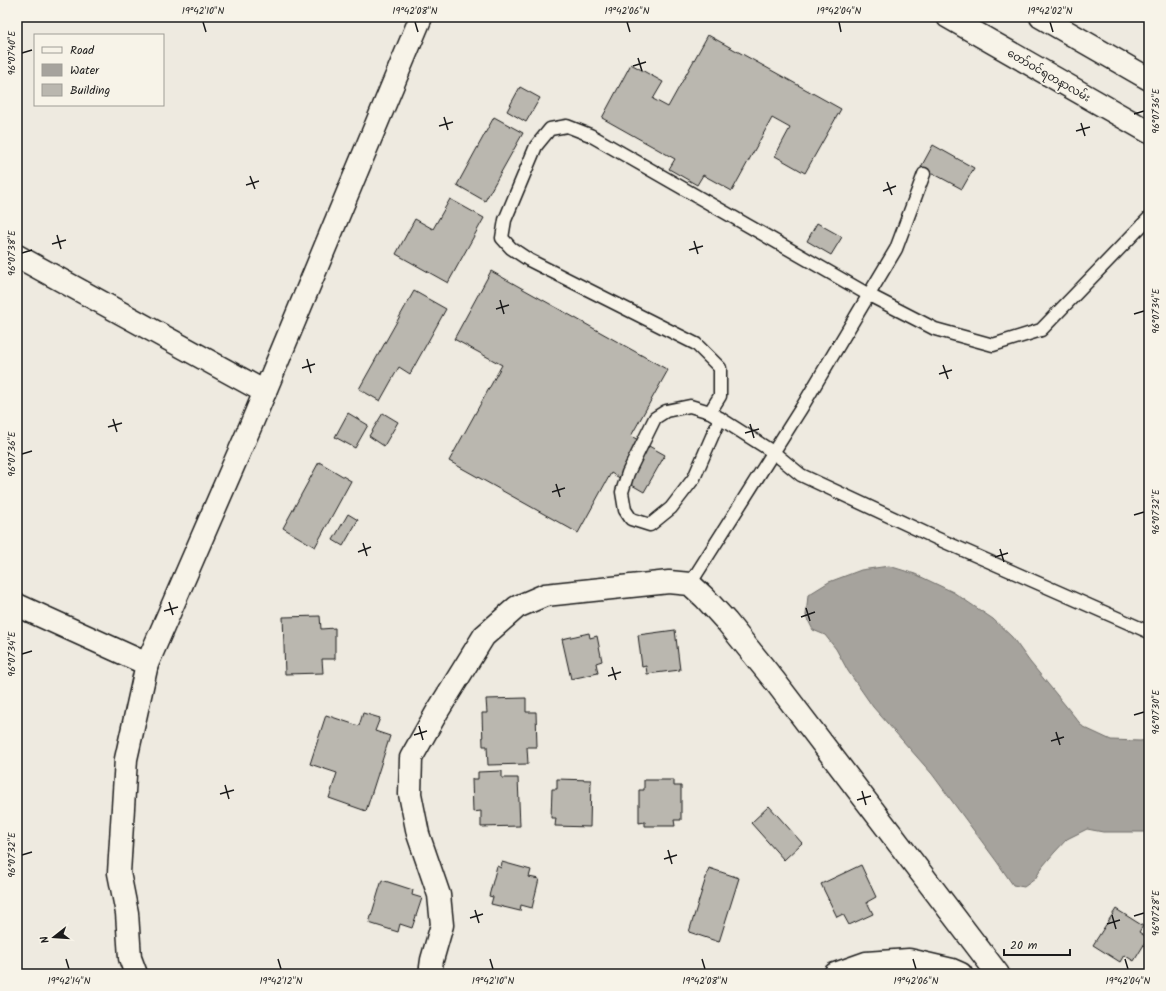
<svg xmlns="http://www.w3.org/2000/svg" width="1166" height="991" font-family="Kalam,'Noto Sans Myanmar',sans-serif">
<rect width="100%" height="100%" fill="#eeeae0"/>
<filter id="ink" filterUnits="userSpaceOnUse"><feTurbulence type="fractalNoise" baseFrequency=".025" numOctaves="2"/><feDisplacementMap in="SourceGraphic" scale="8" xChannelSelector="R" yChannelSelector="G"/><feConvolveMatrix kernelMatrix="1 2 1 2 8 2 1 2 1" color-interpolation-filters="sRGB"/></filter>
<g filter="url(#ink)">
<!-- water -->
<path fill="#a6a39d" stroke="#6f6d69" d="M889 566 915 574 953 592 993 619 1012 637 1030 662 1083 727 1111 740 1140 741 1149 740V832H1103L1087 829 1067 839 1054 853 1043 866 1035 879 1024 887 1013 885 997 862 932 774 873 707 848 671 836 649 825 635 813 630 806 616 808 595 829 582 861 570Z"/>
<!-- building -->
<g fill="#bab7af" stroke="#1c1c1c">
<path d="M708 35 841 109 805 173 775 156 790 128 772 118 732 191 703 175 697 185 669 169 675 159 602 118 631 64 663 82 653 99 668 107Z"/>
<path d="M520 87 540 98 526 122 507 111Z"/>
<path d="M494 117 523 133 485 201 457 185Z"/>
<path d="M933 145 974 168 962 189 921 167Z"/>
<path d="M450 199 484 218 448 283 396 254 415 219 433 229Z"/>
<path d="M817 223 842 237 831 255 807 241Z"/>
<path d="M491 271 668 370 631 436 665 455 644 492 611 473 578 533 449 461 502 365 454 339Z"/>
<path d="M414 291 446 309 410 374 399 367 380 401 359 389Z"/>
<path d="M348 413 368 425 355 448 335 437Z"/>
<path d="M383 413 398 422 384 446 369 436Z"/>
<path d="M319 462 351 481 315 547 283 528Z"/>
<path d="M348 514 358 520 343 546 333 540Z"/>
<path d="M320 616 321 629 335 628V659H322L323 673 285 674 283 617Z"/>
<path d="M675 630 680 670 647 674 646 666 642 667 638 635Z"/>
<path d="M589 633 590 638 597 636 602 661 596 663 598 673 571 679 562 639Z"/>
<path d="M526 698V712H536L537 747H527L528 764 488 765 487 746H483L482 713H487L486 699Z"/>
<path d="M363 713 380 718 375 731 390 736 366 811 329 798 337 773 310 764 326 715 359 726Z"/>
<path d="M502 771V778H518L520 826 481 827V811L473 812 472 779H478V772Z"/>
<path d="M557 779 591 780 590 827 555 826 556 818H551L552 789H557Z"/>
<path d="M644 780H674V786H681V820H674L675 826H645V822L639 823V790H644Z"/>
<path d="M769 806 802 843 784 860 751 823Z"/>
<path d="M502 862 531 870 529 877 539 879 532 908 521 905 520 911 491 904 493 897 489 896 497 866 501 868Z"/>
<path d="M861 865 876 897 867 902 873 914 849 925 843 914 837 917 821 884Z"/>
<path d="M709 868 739 878 719 942 689 932Z"/>
<path d="M382 880 413 890 412 895 422 898 412 928 400 924 398 932 369 923Z"/>
<path d="M1116 909 1143 926 1139 932 1148 938 1134 961 1124 955 1120 962 1093 945Z"/>
</g>
<g fill="none" stroke-linecap="round" stroke-linejoin="round">
<!-- service casing -->
<g stroke="#1c1c1c" stroke-width="15">
<g id="service">
<path d="M710 412 720 396V368L696 344 529 260 511 248 502 238 505 220 536 146 550 129 567 126 590 135 869 295 935 329 993 345 1041 330 1149 218"/>
<path d="M720 418 694 478 671 508 650 525 631 519 625 510 622 492 628 473 655 418 666 411 690 406 710 412 773 452 801 475 936 538 1149 632"/>
<path d="M690 584 802 407 896 249 924 174"/>
</g>
</g>
<!-- minor casing -->
<g stroke="#1c1c1c" stroke-width="25">
<g id="minor">
<path d="M17 256 265 392"/>
<path d="M17 605 147 664"/>
<path d="M136 974 130 958 127 913 119 873 126 759 147 664 251 425 421 17"/>
<path d="M430 974 432 960 442 925 439 895 418 834 410 794 411 758 437 712 484 636 517 607 545 595 669 582 690 584 705 598 727 622 774 680 998 974"/>
<path d="M835 974 866 963 909 960 952 970 961 974"/>
</g>
</g>
<!-- secondary casing -->
<g stroke="#1c1c1c" stroke-width="25">
<g id="secondary">
<path d="M948 17 1149 132"/>
<path d="M1041 17 1149 79"/>
</g>
</g>
<!-- service -->
<use href="#service" stroke="#f7f3e8" stroke-width="12"/>
<!-- minor -->
<use href="#minor" stroke="#f7f3e8" stroke-width="22"/>
<!-- secondary -->
<use href="#secondary" stroke="#f7f3e8" stroke-width="22"/>
</g>
</g>
<!-- ticks -->
<path fill="none" stroke="#1c1c1c" stroke-width="1.5" d="M203 22 206 32M415 22 418 32M627 22 630 32M839 22 841 32M1050 22 1053 32M22 53 32 50M638 58 642 71M633 66 646 62M1134 114 1144 111M444 117 448 130M1081 123 1085 136M439 126 453 122M1076 131 1090 127M250 176 255 189M887 182 892 195M246 185 259 181M883 191 896 186M57 235 61 249M694 241 698 254M52 244 66 240M689 250 703 246M22 253 32 250M500 300 504 314M496 309 509 305M1134 314 1144 311M307 359 311 373M943 365 948 379M302 368 315 364M939 374 952 370M113 419 117 432M750 424 754 438M108 427 122 423M745 433 759 429M22 454 32 451M556 484 560 497M552 492 565 488M1134 515 1144 512M363 543 367 556M1000 549 1004 562M358 552 371 547M995 557 1008 553M169 602 173 615M806 608 810 621M164 611 178 607M801 617 815 612M22 654 32 651M612 667 616 680M608 676 621 672M1134 715 1144 712M419 726 423 740M1056 732 1060 745M414 735 427 731M1051 741 1064 737M225 785 229 799M862 791 866 805M220 794 234 790M857 800 871 796M668 850 672 864M22 855 32 852M664 859 677 855M475 910 479 923M1112 915 1116 929M1134 916 1144 913M470 918 483 914M1107 924 1120 920M66 959 69 969M278 959 281 969M490 959 493 969M702 959 705 969M913 959 916 969M1125 959 1128 969"/>
<g text-anchor="middle" stroke-width="4" stroke-linejoin="round" paint-order="stroke">
<!-- street labels -->
<g font-size="11" fill="#1c1c1c" stroke="#f7f3e8">
<text transform="translate(1049 75) rotate(30)" y="4">တော်ဝင်ရတနာလမ်း</text>
</g>
</g>
<!-- margin -->
<rect width="1166" height="991" fill="none" stroke="#f7f3e8" stroke-width="44"/>
<!-- legend -->
<rect x="34" y="34" width="130" height="72" fill="#f7f3e8" stroke="#9f9d96"/>
<rect x="42" y="47" width="20" height="6" fill="#f7f3e8" stroke="#9f9d96"/>
<text x="70" y="54" font-size="12" fill="#1c1c1c">Road</text>
<rect x="42" y="64" width="20" height="12" fill="#a6a39d" stroke="#9f9d96"/>
<text x="70" y="74" font-size="12" fill="#1c1c1c">Water</text>
<rect x="42" y="84" width="20" height="12" fill="#bab7af" stroke="#9f9d96"/>
<text x="70" y="94" font-size="12" fill="#1c1c1c">Building</text>
<!-- north arrow -->
<g transform="translate(54 937) rotate(253)" stroke="#f7f3e8" stroke-width="3" paint-order="stroke">
<path d="M0-3L7 15L0 10L-7 15Z" fill="#1c1c1c"/>
<text y="-6" font-size="11" font-weight="bold" text-anchor="middle" fill="#1c1c1c">N</text>
</g>
<!-- scale -->
<path d="M1004 949v6h66v-6" fill="none" stroke="#1c1c1c" stroke-width="2"/>
<text x="1010" y="949" font-size="12" fill="#1c1c1c" stroke="#f7f3e8" stroke-width="3" paint-order="stroke">20 m</text>
<rect x="22" y="22" width="1122" height="947" fill="none" stroke="#1c1c1c" stroke-width="1.5"/>
<g font-size="10" text-anchor="middle" fill="#1c1c1c">
<text x="203" y="14">19°42'10"N</text>
<text x="415" y="14">19°42'08"N</text>
<text x="627" y="14">19°42'06"N</text>
<text x="839" y="14">19°42'04"N</text>
<text x="1050" y="14">19°42'02"N</text>
<text transform="translate(11 53) rotate(-90)" y="4">96°07'40"E</text>
<text transform="translate(1155 111) rotate(-90)" y="4">96°07'36"E</text>
<text transform="translate(11 253) rotate(-90)" y="4">96°07'38"E</text>
<text transform="translate(1155 311) rotate(-90)" y="4">96°07'34"E</text>
<text transform="translate(11 454) rotate(-90)" y="4">96°07'36"E</text>
<text transform="translate(1155 512) rotate(-90)" y="4">96°07'32"E</text>
<text transform="translate(11 654) rotate(-90)" y="4">96°07'34"E</text>
<text transform="translate(1155 712) rotate(-90)" y="4">96°07'30"E</text>
<text transform="translate(11 855) rotate(-90)" y="4">96°07'32"E</text>
<text transform="translate(1155 913) rotate(-90)" y="4">96°07'28"E</text>
<text x="69" y="984">19°42'14"N</text>
<text x="281" y="984">19°42'12"N</text>
<text x="493" y="984">19°42'10"N</text>
<text x="705" y="984">19°42'08"N</text>
<text x="916" y="984">19°42'06"N</text>
<text x="1128" y="984">19°42'04"N</text>
</g>
</svg>
